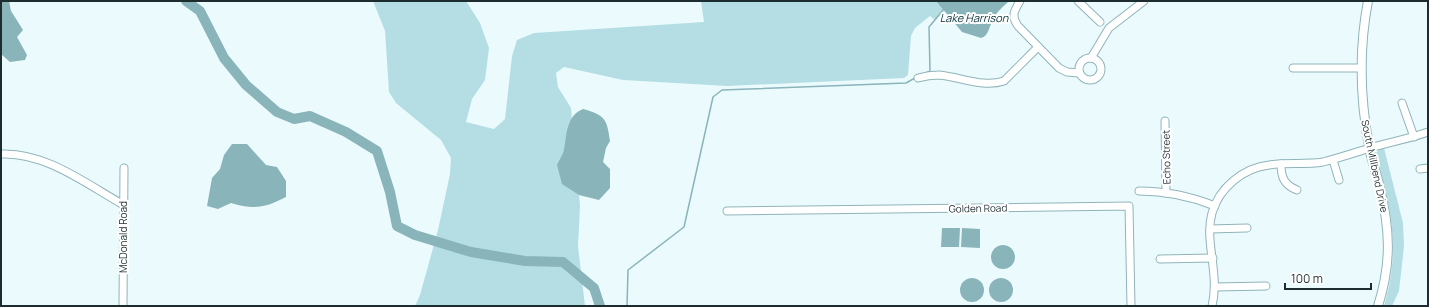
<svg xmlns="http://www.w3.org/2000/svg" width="1429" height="307" font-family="Manrope,sans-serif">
<rect width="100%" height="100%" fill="#ebfbfd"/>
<!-- green -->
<g fill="#b4dee4">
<path d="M373 1H466L480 23 489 48 485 80 472 99 466 122 494 129 505 119 512 56 517 40 534 33 704 22 701 1H951L935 20 930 16 915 28 911 36 908 75 904 78 727 86 623 80 564 67 556 73 558 87 571 108 580 206 578 246 585 306H415L420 295 438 230 450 174 451 158 441 140 396 103 389 92 385 31Z"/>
<path d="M1384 148 1403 223 1404 246 1399 291 1392 306H1384C1401 248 1391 210 1376 153L1380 149Z"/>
</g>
<!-- water -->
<g fill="#89b4ba">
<path d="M1 1H9L11 11 23 30 17 37 27 55 25 60 10 62 1 54Z"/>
<path d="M936 1H1009C1003 7 997 11 993 20 989 26 989 36 981 38L962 32Z"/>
<path d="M583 109C605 115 607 119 610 141L606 148 603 162 610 169V188L599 200 579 195 562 184 557 165C559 160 563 155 564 150 567 134 566 116 583 109Z"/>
<path d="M232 144H247L266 165 277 167 286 181V197C265 208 253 210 231 203L218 209 207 206 212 178 220 169 224 155Z"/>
<path d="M942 228H960L959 247H941Z"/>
<path d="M962 228 980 229V248L961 247Z"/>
<circle cx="1003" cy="257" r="12"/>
<circle cx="972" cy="290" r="12"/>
<circle cx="1001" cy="290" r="12"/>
</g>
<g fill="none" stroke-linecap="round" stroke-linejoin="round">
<!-- stream -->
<g stroke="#89b4ba" stroke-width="1.5">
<path d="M926 73 930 71 929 27 944 9"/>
<path d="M627 306 628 270 684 227 713 97 722 90 906 83 915 78"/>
</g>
<!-- river -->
<path stroke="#89b4ba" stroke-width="10" d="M186 1 200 11 224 58 246 85 277 112 294 119 310 116 346 132 377 151 390 192 397 226 415 235 471 252 525 261 563 262 594 288 600 306"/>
<!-- minor casing -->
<g stroke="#8fb4ba" stroke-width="9">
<g id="minor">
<path d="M1020 1C1014 11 1011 16 1018 26L1059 68 1067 72 1079 73"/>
<path d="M1078 1 1100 22"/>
<path d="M1091 58 1109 28 1144 1"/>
<circle cx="1090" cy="69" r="11"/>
<path d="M1293 68H1362"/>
<path d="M918 78C925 76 932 75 939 75 961 77 983 88 1004 81L1038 47"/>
<path d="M1402 103 1414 137"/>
<path d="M1165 121 1166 193"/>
<path d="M1 154C45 152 85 183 122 204"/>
<path d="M1333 160 1339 180"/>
<path d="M1281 164C1281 177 1284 185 1297 190"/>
<path d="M1420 169 1428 168"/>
<path d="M1139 191C1166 191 1190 196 1215 206"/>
<path d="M727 211 1129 206 1131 306"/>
<path d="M1210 229 1247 228"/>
<path d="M1160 259 1213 258"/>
<path d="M1215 287 1266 286"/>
<path d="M123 306 124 168"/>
<path d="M1212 306C1220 273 1204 242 1212 213 1219 188 1243 168 1269 165 1287 162 1305 165 1323 162 1339 158 1354 153 1370 148 1389 142 1409 139 1428 132"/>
</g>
</g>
<!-- tertiary casing -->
<g stroke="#8fb4ba" stroke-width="10">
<path id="tertiary" d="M1368 1C1359 48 1360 98 1369 146 1371 159 1376 171 1379 184 1390 228 1392 262 1378 306"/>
</g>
<!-- minor -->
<use href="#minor" stroke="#fff" stroke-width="7"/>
<!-- tertiary -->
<use href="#tertiary" stroke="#fff" stroke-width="8"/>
</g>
<g text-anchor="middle" stroke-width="4" stroke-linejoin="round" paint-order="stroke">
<!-- street labels -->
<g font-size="10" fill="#1d2c2e" stroke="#fff">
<text transform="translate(1166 157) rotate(-91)" y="4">Echo Street</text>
<text transform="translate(1375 166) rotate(78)" y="4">South Millbend Drive</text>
<text transform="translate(978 208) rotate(-1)" y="4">Golden Road</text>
<text transform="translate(123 237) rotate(-90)" y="4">McDonald Road</text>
</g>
<!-- water labels -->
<g font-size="11" font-style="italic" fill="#0b353b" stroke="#fff">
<text x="974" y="22">Lake Harrison</text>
</g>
</g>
<!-- border -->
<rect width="1429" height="307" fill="none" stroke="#1d2c2e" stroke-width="4"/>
<!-- scale -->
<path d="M1285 283v6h86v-6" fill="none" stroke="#1d2c2e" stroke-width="2"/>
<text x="1291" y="283" font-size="12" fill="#1d2c2e" stroke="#ffffff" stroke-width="3" paint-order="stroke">100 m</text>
</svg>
